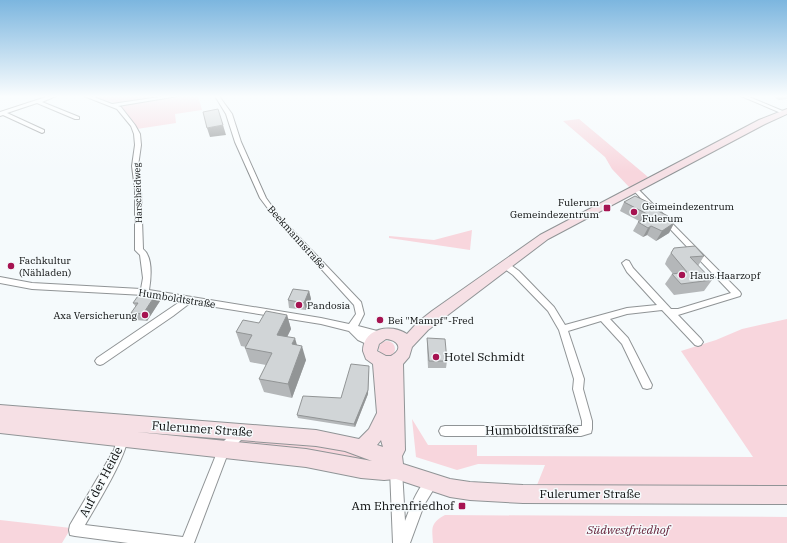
<svg xmlns="http://www.w3.org/2000/svg" width="787" height="543" font-family="'IBM Plex Serif',serif">
<rect width="100%" height="100%" fill="#f5fafc"/>
<!-- green -->
<g fill="#f8d6dd">
<path d="M89 96H167L116 103Z"/>
<path d="M181 96H198L202 110 175 114 176 123 137 129 126 112 120 106Z"/>
<path d="M579 119 648 177 630 188 612 169 605 157 563 121Z"/>
<path d="M472 230 470 250 389 238V236L434 240Z"/>
<path d="M787 319V488L537 485 545 465 478 464 457 470 416 457 412 419 428 445H477V456L753 457 681 351 716 340 742 329Z"/>
<circle cx="387" cy="349" r="8"/>
<path d="M241 438 313 441 372 457 370 464 237 443Z"/>
<path d="M445 515 787 517V543H433C432 528 430 523 445 515Z"/>
<path d="M0 520 71 528 62 543H0Z"/>
</g>
<g fill="none" stroke-linecap="round" stroke-linejoin="round">
<!-- street casing -->
<g stroke="#909496" stroke-width="2">
<g id="street">
<path d="M49 96H56L42 102 79 117V119H75L37 103 7 113 44 130V132L42 133 3 115 0 116V112Z"/>
<path d="M84 96H91L112 104 166 96H178L118 106 121 107 135 125 140 134 141 145 138 166 141 190 143 249C153 257 151 278 149 290L321 318 349 324 356 314 354 305 275 218 260 198 235 142 226 114 215 96H219L232 114 241 142 266 198 279 216 361 302 364 314 358 326 381 332 383 335 381 338 378 339 368 336 374 339 376 342 374 345 371 346 358 340 349 331 321 324 190 303 173 316 103 364 100 365 97 364 95 361 97 358 181 301 144 295 32 289 0 283V277L32 283 141 289 143 278 140 255 135 250V190L132 166 135 145 134 134 131 126 117 109Z"/>
<path d="M741 96H747L785 112 781 113Z"/>
<path d="M636 188 638 189 740 292 741 294 740 296 678 315 701 339 703 342 701 345 698 346 695 345 662 310 627 314 610 319 628 338 652 385 651 388 647 389 643 388 622 344 601 321 568 331 584 379 583 389 592 421V429L591 433 581 436H445L441 435 439 431 441 427 445 426H582V421L573 389 574 379 559 330 548 311 513 275 502 267 501 265 502 263H508L519 271 554 307 565 325 627 308 657 305 627 272 622 263 626 260 629 261 633 268 671 309H678L731 293 634 191 633 190Z"/>
<path d="M241 427 245 428 247 432 245 436 228 453 194 543H128L75 536 70 535 69 530 70 525 114 450 119 433 123 432 127 433C133 447 94 509 85 525L183 537 220 445 237 428Z"/>
<path d="M396 464 400 466 402 470 405 521C410 508 419 482 432 476L436 478 438 482 424 505 410 543H393L390 470 392 466Z"/>
</g>
</g>
<!-- secondary casing -->
<g stroke="#909496" stroke-width="2">
<path id="secondary" d="M787 109V114L765 124 548 239 428 330 412 347 409 357 403 364 405 450 402 456 403 464 450 479 470 482 523 485 787 486V504L523 503 470 500 450 497 396 479 384 480 361 478 306 467 0 433V405L316 430 359 439 369 429 377 413 373 364 366 359 363 351C363 328 391 323 407 334L418 322 432 311 540 235 759 120ZM386 339C398 340 404 349 391 356H386L377 351 379 344ZM137 432 316 446 345 451 372 461 306 449ZM381 440 383 447 377 445Z"/>
</g>
<!-- street -->
<use href="#street" fill="#fff" fill-rule="evenodd"/>
<!-- secondary -->
<use href="#secondary" fill="#f6e0e5" fill-rule="evenodd"/>
</g>
<!-- wall -->
<g fill="#b4b7b9">
<path d="M772 96H787V99L779 100Z"/>
<path d="M624 202 652 204 650 207 668 216 666 219 674 223 669 233 656 241 647 235 643 237 633 231 638 222 639 221 620 211Z"/>
<path d="M674 248 704 256 698 266 712 280 704 291 674 295 665 284 672 274H673L665 264 667 259Z"/>
<path d="M309 291 311 299 306 310 289 308 288 300Z"/>
<path d="M160 301 147 321 136 320 131 313 136 307 133 303Z"/>
<path d="M287 315 291 329 287 337 297 345 306 360 292 398 264 392 259 379 266 365 250 362 245 348 246 347 241 346 236 332 259 323Z"/>
<path d="M427 338 447 361 446 368H428L427 346Z"/>
<path d="M368 394 355 427 298 418 297 415 341 398Z"/>
</g>
<!-- shaded-wall -->
<g fill="#929596">
<path d="M223 125 226 135 210 137 207 128Z"/>
<path d="M674 223 669 233 656 241 662 231Z"/>
<path d="M651 226 647 235 643 237 648 228Z"/>
<path d="M309 291 311 299 306 310 304 303Z"/>
<path d="M156 294 160 301 147 321 143 314Z"/>
<path d="M287 315 291 329 281 349 277 335Z"/>
<path d="M295 338 299 352 292 344Z"/>
<path d="M302 346 306 360 292 398 288 384Z"/>
<path d="M369 369 368 394 355 427 354 424Z"/>
</g>
<!-- building -->
<g fill="#d1d5d7" stroke="#929596">
<path d="M218 109 223 125 207 128 203 112Z"/>
<path d="M635 196 652 204 648 206 668 216 665 218 674 223 662 231 651 226 648 228 638 222 649 215 624 202Z"/>
<path d="M695 246 704 256 690 257 712 280 681 284 672 274 687 272 671 253 674 248Z"/>
<path d="M293 289 309 291 304 303 288 300Z"/>
<path d="M140 293 156 294 143 314 131 313 138 303H133Z"/>
<path d="M266 311 287 315 277 335 295 338 292 344 302 346 288 384 259 379 272 353 245 348 252 335 236 332 243 320 259 323Z"/>
<path d="M427 338 445 339 447 361H429Z"/>
<path d="M351 364 369 366 368 390 354 424 297 415 303 396 341 398Z"/>
</g>
<!-- sky -->
<linearGradient id="sky" x2="0" y2="1"><stop stop-color="#7cb6df"/><stop offset="0.56" stop-color="#fafdfe"/><stop offset="1" stop-color="#fafdfe" stop-opacity="0"/></linearGradient>
<rect width="787" height="172" fill="url(#sky)"/>
<!-- markers -->
<g fill="#a61351" stroke="#f5fafc" stroke-width="1.5">
<rect x="603" y="204" width="8" height="8" rx="2"/>
<circle cx="634" cy="212" r="4"/>
<circle cx="11" cy="266" r="4"/>
<circle cx="682" cy="275" r="4"/>
<circle cx="299" cy="305" r="4"/>
<circle cx="145" cy="315" r="4"/>
<circle cx="380" cy="320" r="4"/>
<circle cx="436" cy="357" r="4"/>
<rect x="458" y="502" width="8" height="8" rx="2"/>
</g>
<g text-anchor="middle" stroke-width="3" stroke-linejoin="round" paint-order="stroke">
<!-- far-street labels -->
<g font-size="9" fill="#0a0c0c" stroke="#f5fafc">
<text transform="translate(138 193) rotate(-92)" y="3">Harscheidweg</text>
</g>
<!-- poi labels -->
<g font-size="10" fill="#0a0c0c" stroke="#f5fafc" text-anchor="start">
<text x="599" y="206" text-anchor="end">Fulerum<tspan x="599" dy="12">Gemeindezentrum</tspan></text>
<text x="642" y="210">Geimeindezentrum<tspan x="642" dy="12">Fulerum</tspan></text>
<text x="19" y="264">Fachkultur<tspan x="19" dy="12">(Nähladen)</tspan></text>
<text x="690" y="279">Haus Haarzopf</text>
<text x="307" y="309">Pandosia</text>
<text x="137" y="319" text-anchor="end">Axa Versicherung</text>
<text x="388" y="324">Bei "Mampf"-Fred</text>
</g>
<!-- street labels -->
<g font-size="10" fill="#0a0c0c" stroke="#f5fafc">
<text transform="translate(297 237) rotate(48)" y="4">Beekmannstraße</text>
<text transform="translate(177 298) rotate(9)" y="4">Humboldtstraße</text>
</g>
<!-- near-poi labels -->
<g font-size="12" fill="#0a0c0c" stroke="#f5fafc" text-anchor="start">
<text x="444" y="361">Hotel Schmidt</text>
<text x="454" y="510" text-anchor="end">Am Ehrenfriedhof</text>
</g>
<!-- near-street labels -->
<g font-size="12" fill="#0a0c0c" stroke="#f5fafc">
<text transform="translate(202 429) rotate(4)" y="4">Fulerumer Straße</text>
<text transform="translate(532 430) rotate(-1)" y="4">Humboldtstraße</text>
<text transform="translate(101 482) rotate(-62)" y="4">Auf der Heide</text>
<text x="590" y="498">Fulerumer Straße</text>
</g>
<!-- near-park labels -->
<g font-size="12" font-style="italic" fill="#631e35" stroke="#f5fafc">
<text x="628" y="534">Südwestfriedhof</text>
</g>
</g>
</svg>
